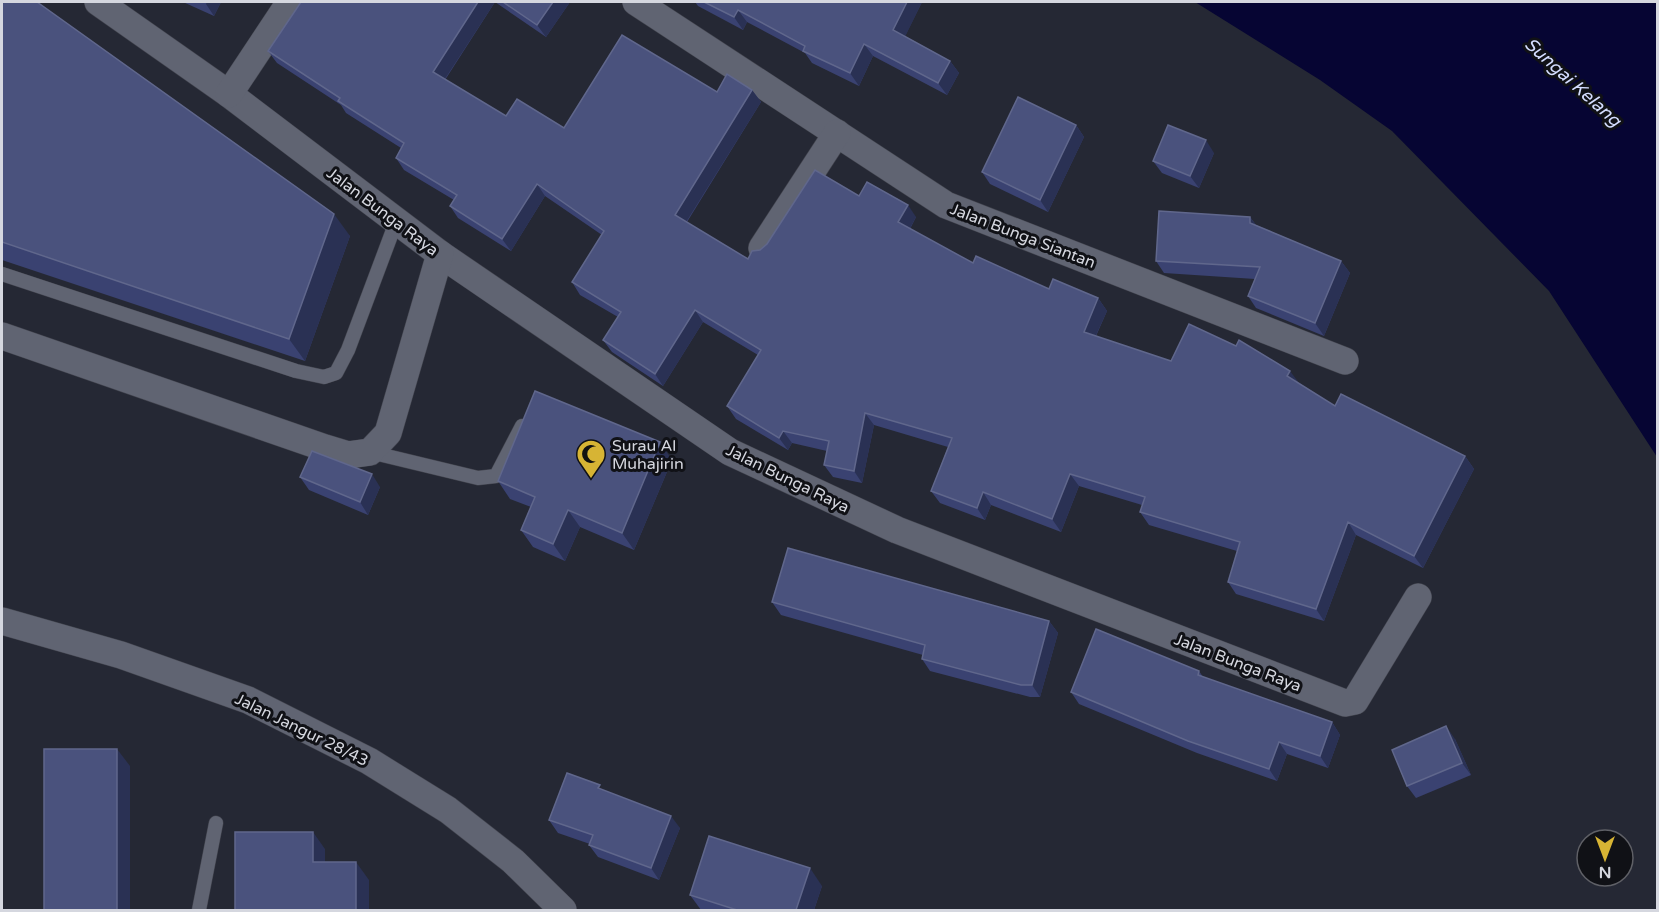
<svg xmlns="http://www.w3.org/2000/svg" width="1659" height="912" font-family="'Varela Round',sans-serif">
<rect width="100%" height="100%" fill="#252834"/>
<!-- water -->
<path fill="#060533" d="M1195 2H1657V457L1549 291 1392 131 1320 80Z"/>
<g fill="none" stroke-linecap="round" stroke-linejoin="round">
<!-- service casing -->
<g stroke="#42444e" stroke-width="15">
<g id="service">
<path d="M2 274 296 371 324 377 336 373 348 350 396 222"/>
<path d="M370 452 478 478 496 476 522 426"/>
<path d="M199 910 216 823"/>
</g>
</g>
<!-- minor casing -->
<g stroke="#42444e" stroke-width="28">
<g id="minor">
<path d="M98 2 229 94 440 254 730 452 897 530 1345 703 1355 701 1418 597"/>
<path d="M636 2 946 205 1345 361"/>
<path d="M229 94 290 2"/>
<path d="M762 248 837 133"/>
<path d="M2 336 325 448 348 455 370 452 388 433 440 254"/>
<path d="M2 621 121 655 248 700 369 761 448 810 513 861 563 910"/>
</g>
</g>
<!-- service -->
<use href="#service" stroke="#606472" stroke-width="14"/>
<!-- minor -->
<use href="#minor" stroke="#606472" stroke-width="27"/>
</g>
<!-- wall -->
<g fill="#3a4271">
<path d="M2 2 350 236 305 361 2 260Z"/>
<path d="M183 2H221L214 16Z"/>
<path d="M301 2H570L546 37 495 2 445 80 506 116 564 128 717 92 752 90 761 102 687 222 748 259 760 250 859 196 916 217 910 229 973 263 1049 289 1098 298 1107 311 1096 336 1171 361 1299 383 1335 406 1465 456 1474 469 1423 568 1356 535 1324 621 1236 594 1228 582 1237 551 1149 525 1140 512 1142 505 1079 486 1061 532 991 505 985 520 940 503 931 491 948 447 874 425 862 483 833 477 824 465 827 451 792 443 788 450 736 419 727 406 758 355 703 322 663 386 612 352 603 340 618 317 580 295 572 282 602 235 545 196 511 251 458 218 450 206 454 200 404 170 396 158 401 148 346 113 341 105 277 63 268 51Z"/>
<path d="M695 2H922L905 36 950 61 959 73 947 95 873 56 859 86 812 63 805 53 747 22 743 30 698 6Z"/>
<path d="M1076 125 1084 137 1048 212 990 184 982 172Z"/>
<path d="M1214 153 1199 188 1162 173 1153 161Z"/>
<path d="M1250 217 1256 225 1341 261 1350 273 1324 336 1256 308 1248 296 1255 279 1164 273 1156 261Z"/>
<path d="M672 460 634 550 580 527 565 561 533 547 521 530 531 507 510 499 498 481Z"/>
<path d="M300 477 380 487 368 515 309 490Z"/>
<path d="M772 602 1049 621 1058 633 1040 697H1030L930 671 922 659 923 655 781 615Z"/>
<path d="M1199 671 1203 677 1332 722 1340 735 1328 768 1287 754 1277 781 1197 753 1079 704 1071 692Z"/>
<path d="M1455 739 1471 775 1416 798 1407 786Z"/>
<path d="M603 790 680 828 659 880 598 857 589 845 590 844 558 833 549 820Z"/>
<path d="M822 886 814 910H701L690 895Z"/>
</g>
<!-- shaded-wall -->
<g fill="#2a3154">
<path d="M207 2H221L214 16 206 4Z"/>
<path d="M478 2H495L441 85 433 72Z"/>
<path d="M553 2H570L546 37 537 25Z"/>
<path d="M907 2H922L902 43 893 30Z"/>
<path d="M738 10 747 22 743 30 734 17Z"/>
<path d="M864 44 873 56 859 86 850 73Z"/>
<path d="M950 61 959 73 947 95 938 83Z"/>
<path d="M752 90 761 102 683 227 675 215Z"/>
<path d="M1076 125 1084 137 1048 212 1040 200Z"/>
<path d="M1206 140 1214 153 1199 188 1190 176Z"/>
<path d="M537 184 545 196 511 251 502 239Z"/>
<path d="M908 205 916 217 907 234 898 222Z"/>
<path d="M334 214 350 236 305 361 289 339Z"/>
<path d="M1250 217 1259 229 1250 223Z"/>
<path d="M1341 261 1350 273 1324 336 1315 323Z"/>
<path d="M1098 298 1107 311 1092 344 1084 332Z"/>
<path d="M695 310 703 322 663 386 655 374Z"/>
<path d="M1290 371 1299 383 1295 389 1287 376Z"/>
<path d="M865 413 874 425 862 483 854 471Z"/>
<path d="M783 431 792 443 788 450 779 438Z"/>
<path d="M660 442 672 460 634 550 622 533Z"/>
<path d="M1465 456 1474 469 1423 568 1414 556Z"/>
<path d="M372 474 380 487 368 515 360 502Z"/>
<path d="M1070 474 1079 486 1061 532 1052 519Z"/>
<path d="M983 492 991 505 985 520 977 508Z"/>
<path d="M568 510 580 527 565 561 553 544Z"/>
<path d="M1348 522 1356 535 1324 621 1316 609Z"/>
<path d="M1049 621 1058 633 1040 697 1032 685Z"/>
<path d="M1332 722 1340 735 1328 768 1320 756Z"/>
<path d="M1446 726 1455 739 1471 775 1462 763Z"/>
<path d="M1279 742 1287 754 1277 781 1269 769Z"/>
<path d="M117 749 130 766V910H117Z"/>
<path d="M671 816 680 828 659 880 651 868Z"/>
<path d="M313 832 325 849V880L313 862Z"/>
<path d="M356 862 369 880V910H356Z"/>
<path d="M810 868 822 886 814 910H796Z"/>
</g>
<!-- building -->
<g fill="#4a527d" stroke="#60678c" stroke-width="1.5">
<path d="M2 2H37L334 214 289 339 2 242Z"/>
<path d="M301 2H478L433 72 506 116 517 99 564 128 622 35 717 92 727 74 752 90 675 215 748 259 752 251 760 250 767 244 815 170 859 196 867 182 908 205 898 222 973 263 976 256 1049 289 1053 279 1098 298 1084 332 1171 361 1189 324 1236 346 1239 340 1290 371 1287 376 1335 406 1341 394 1465 456 1414 556 1348 522 1316 609 1228 582 1240 542 1140 512 1145 497 1070 474 1052 519 983 492 977 508 931 491 952 438 865 413 854 471 824 465 829 441 783 431 779 438 727 406 761 350 695 310 655 374 603 340 621 312 572 282 604 231 537 184 502 239 450 206 457 195 396 158 404 143 338 101 340 98 268 51Z"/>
<path d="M503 2H553L537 25Z"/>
<path d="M704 2H907L893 30 950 61 938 83 864 44 850 73 803 51 805 46 738 10 734 17Z"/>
<path d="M1018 97 1076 125 1040 200 982 172Z"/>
<path d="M1168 125 1206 140 1190 176 1153 161Z"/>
<path d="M1159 211 1250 217V223L1341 261 1315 323 1248 296 1260 267 1156 261Z"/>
<path d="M535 391 660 442 622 533 568 510 553 544 521 530 535 497 498 481Z"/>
<path d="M312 451 372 474 360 502 300 477Z"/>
<path d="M788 548 1049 621 1032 685H1021L922 659 925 645 772 602Z"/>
<path d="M1096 629 1199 671 1198 675 1332 722 1320 756 1279 742 1269 769 1188 741 1071 692Z"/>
<path d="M1446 726 1462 763 1407 786 1392 750Z"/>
<rect x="44" y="749" width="73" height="161"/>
<path d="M567 773 600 785 598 788 671 816 651 868 589 845 593 835 549 820Z"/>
<path d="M235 832H313V862H356V910H235Z"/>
<path d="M709 836 810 868 796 910H737L690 895Z"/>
</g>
<!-- icons -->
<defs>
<g id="mosque-pin" transform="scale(1.5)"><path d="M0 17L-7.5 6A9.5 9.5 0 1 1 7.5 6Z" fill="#d7b434" stroke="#101116"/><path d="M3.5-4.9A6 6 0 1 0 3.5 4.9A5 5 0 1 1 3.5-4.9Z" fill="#111"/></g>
</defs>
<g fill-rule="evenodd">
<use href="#mosque-pin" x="591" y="454"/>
</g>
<g text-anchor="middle" stroke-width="6" stroke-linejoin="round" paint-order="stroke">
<!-- street labels -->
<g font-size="16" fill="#d5d7df" stroke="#101116">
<text transform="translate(383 211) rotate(37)" y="6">Jalan Bunga Raya</text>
<text transform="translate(1023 235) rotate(21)" y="6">Jalan Bunga Siantan</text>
<text transform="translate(788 478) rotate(26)" y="6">Jalan Bunga Raya</text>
<text transform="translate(1238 662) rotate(21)" y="6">Jalan Bunga Raya</text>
<text transform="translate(302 729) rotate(26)" y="6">Jalan Jangur 28/43</text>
</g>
<!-- poi labels -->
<g font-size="16" fill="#d5d7df" stroke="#101116" text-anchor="start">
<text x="612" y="451">Surau Al<tspan x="612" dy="18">Muhajirin</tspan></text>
</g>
<!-- water labels -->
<g font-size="18" font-style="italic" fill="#d4ddff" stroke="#101116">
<text transform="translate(1573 82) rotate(42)" y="6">Sungai Kelang</text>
</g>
</g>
<!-- border -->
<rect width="1659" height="912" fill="none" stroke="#d5d7df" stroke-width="6"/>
<!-- north arrow -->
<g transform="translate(1605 858) rotate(180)"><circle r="28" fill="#101116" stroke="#5f6066" stroke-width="1.5"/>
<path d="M0-4.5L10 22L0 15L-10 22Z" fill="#d7b434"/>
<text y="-9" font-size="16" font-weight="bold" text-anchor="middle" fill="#d5d7df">N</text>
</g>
</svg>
